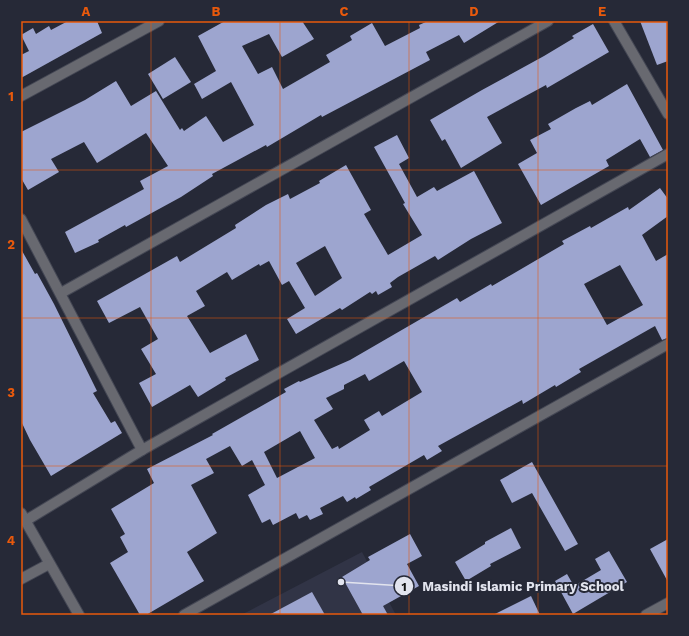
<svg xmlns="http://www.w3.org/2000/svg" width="689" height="636" font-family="'Work Sans',sans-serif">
<rect width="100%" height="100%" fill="#262937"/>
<!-- built -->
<path fill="#313446" d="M362 552 396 615H240L247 612Z"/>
<!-- building -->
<g fill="#9da5cf" fill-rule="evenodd">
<path d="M68 21H97L102 33 21 78V55L29 51 21 35 33 28 36 34 49 26 51 30Z"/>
<path d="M225 21H302L314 39 282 57 269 34 242 46 258 74 272 67 283 89 330 62 326 55 352 40 350 36 372 23 385 46 420 28 419 25 428 21H500L464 43 459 35 426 52 430 60 322 117 321 115 267 147 266 145 212 174 213 176 181 197 126 227 125 225 98 240 99 242 75 253 65 232 144 189 140 181 168 166 146 133 97 163 84 142 51 159 59 172 28 190 21 178V132L85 100 116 81 131 106 156 91 180 130 182 128 184 131 206 116 223 142 254 125 231 82 202 99 194 84 216 71 198 36Z"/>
<path d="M640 21H668V61L657 65Z"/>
<path d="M593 24 609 52 547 88 546 85 487 117 502 143 461 168 445 139 442 141 430 120 482 90 544 56 574 38 572 36Z"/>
<path d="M175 57 191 82 163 99 148 74Z"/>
<path d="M627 84 663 150 650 157 640 139 606 160 609 166 541 205 518 164 537 153 530 140 551 129 548 124 576 108 590 101 592 105Z"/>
<path d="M397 135 409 158 399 164 417 197 434 187 437 191 474 171 502 223 471 239 438 260 435 256 398 277 390 283 392 287 378 295 376 291 372 294 370 292 342 310 340 308 296 334 287 319 305 308 289 281 282 285 269 261 260 266 259 264 232 280 227 272 196 291 205 306 187 316 210 353 246 334 259 360 225 378 226 380 198 397 190 385 152 407 139 383 156 374 141 349 158 339 140 307 109 323 97 301 177 256 180 262 236 228 235 225 266 205 288 194 290 199 320 183 319 181 346 165 371 210 364 214 388 255 422 235 403 204 405 203 374 147ZM325 246 342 278 315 296 296 263Z"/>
<path d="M660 188 668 199V216L642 235 656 261 668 254V338L662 340 655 326 579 369 581 372 556 387 555 385 523 404 522 400 438 446 442 451 427 460 424 455 369 487 371 490 356 499 355 497 347 502 343 496 320 508 323 514 310 520 307 515 299 519 296 513 273 525 270 519 262 523 248 495 265 485 252 460 242 466 230 446 206 459 214 473 191 485 217 533 187 552 204 581 146 615H140L110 563 128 552 120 537 125 534 111 509 154 483 147 469 213 435 212 434 286 392 284 389 299 381 300 382 350 360 457 298 460 302 491 284 492 286 564 244 562 241 590 226 591 228 628 207 629 210ZM620 265 643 305 607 325 584 284ZM404 361 422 392 382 416 379 411 364 420 370 430 339 449 338 446 332 449 314 420 333 409 326 398 344 389V385L365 374 369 381ZM300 431 315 458 277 478 264 452Z"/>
<path d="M21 249 35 274 37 273 54 304 97 391 93 393 111 423 115 421 122 433 51 476 30 440 21 421Z"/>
<path d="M532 462 578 544 565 551 532 493 512 503 500 480Z"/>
<path d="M511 528 521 548 490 564 491 566 466 581 455 562 485 544V542Z"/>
<path d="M410 534 422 556 407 564 419 586 383 606 388 615H363L342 577 370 560 368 557Z"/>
<path d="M668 539V582L650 549Z"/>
<path d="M609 551 627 582 573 614 555 581 567 574 574 586 601 570 595 559Z"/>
<path d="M312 592 325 615H269Z"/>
<path d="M531 596 540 615H493Z"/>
</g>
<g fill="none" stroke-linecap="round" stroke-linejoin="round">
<!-- minor casing -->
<g stroke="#444754" stroke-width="12">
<g id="minor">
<path d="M614 21 668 114"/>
<path d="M21 96 159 21"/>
<path d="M21 219 142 450"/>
<path d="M61 293 548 21"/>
<path d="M21 513 79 615"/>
<path d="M25 521 142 450 668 154"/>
<path d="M21 579 49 564"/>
<path d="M184 615 668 344"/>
<path d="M646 615 668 603"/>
</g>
</g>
<!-- minor -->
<use href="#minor" stroke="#686970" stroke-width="10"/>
</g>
<!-- grid -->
<path fill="none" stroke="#e8590c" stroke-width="1" stroke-opacity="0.55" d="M151 21V615M280 21V615M409 21V615M538 21V615M21 170H668M21 318H668M21 466H668"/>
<!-- callouts -->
<path fill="none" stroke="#e2e4ee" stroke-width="1.5" d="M341 582L404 586"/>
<g fill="#e2e4ee" stroke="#262937" stroke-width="1.5">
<circle cx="341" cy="582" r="4"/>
<circle cx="404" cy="586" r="10"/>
</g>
<g font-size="12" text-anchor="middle" font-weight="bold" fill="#111">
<text x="404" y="591">1</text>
</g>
<g font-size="13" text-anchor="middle" font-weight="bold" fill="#e2e4ee" stroke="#262937" stroke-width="4" stroke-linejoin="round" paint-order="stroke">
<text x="523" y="591">Masindi Islamic Primary School</text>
</g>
<!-- border -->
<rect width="689" height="636" fill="none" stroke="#262937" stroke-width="44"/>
<rect x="22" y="22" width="645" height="592" fill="none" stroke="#e8590c" stroke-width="1.5"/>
<g font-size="13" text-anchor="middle" font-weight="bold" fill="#e8590c">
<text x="86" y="16">A</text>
<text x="216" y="16">B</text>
<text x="344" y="16">C</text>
<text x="474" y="16">D</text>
<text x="602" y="16">E</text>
<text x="11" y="101">1</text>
<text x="11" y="249">2</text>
<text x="11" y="397">3</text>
<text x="11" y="545">4</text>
</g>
</svg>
